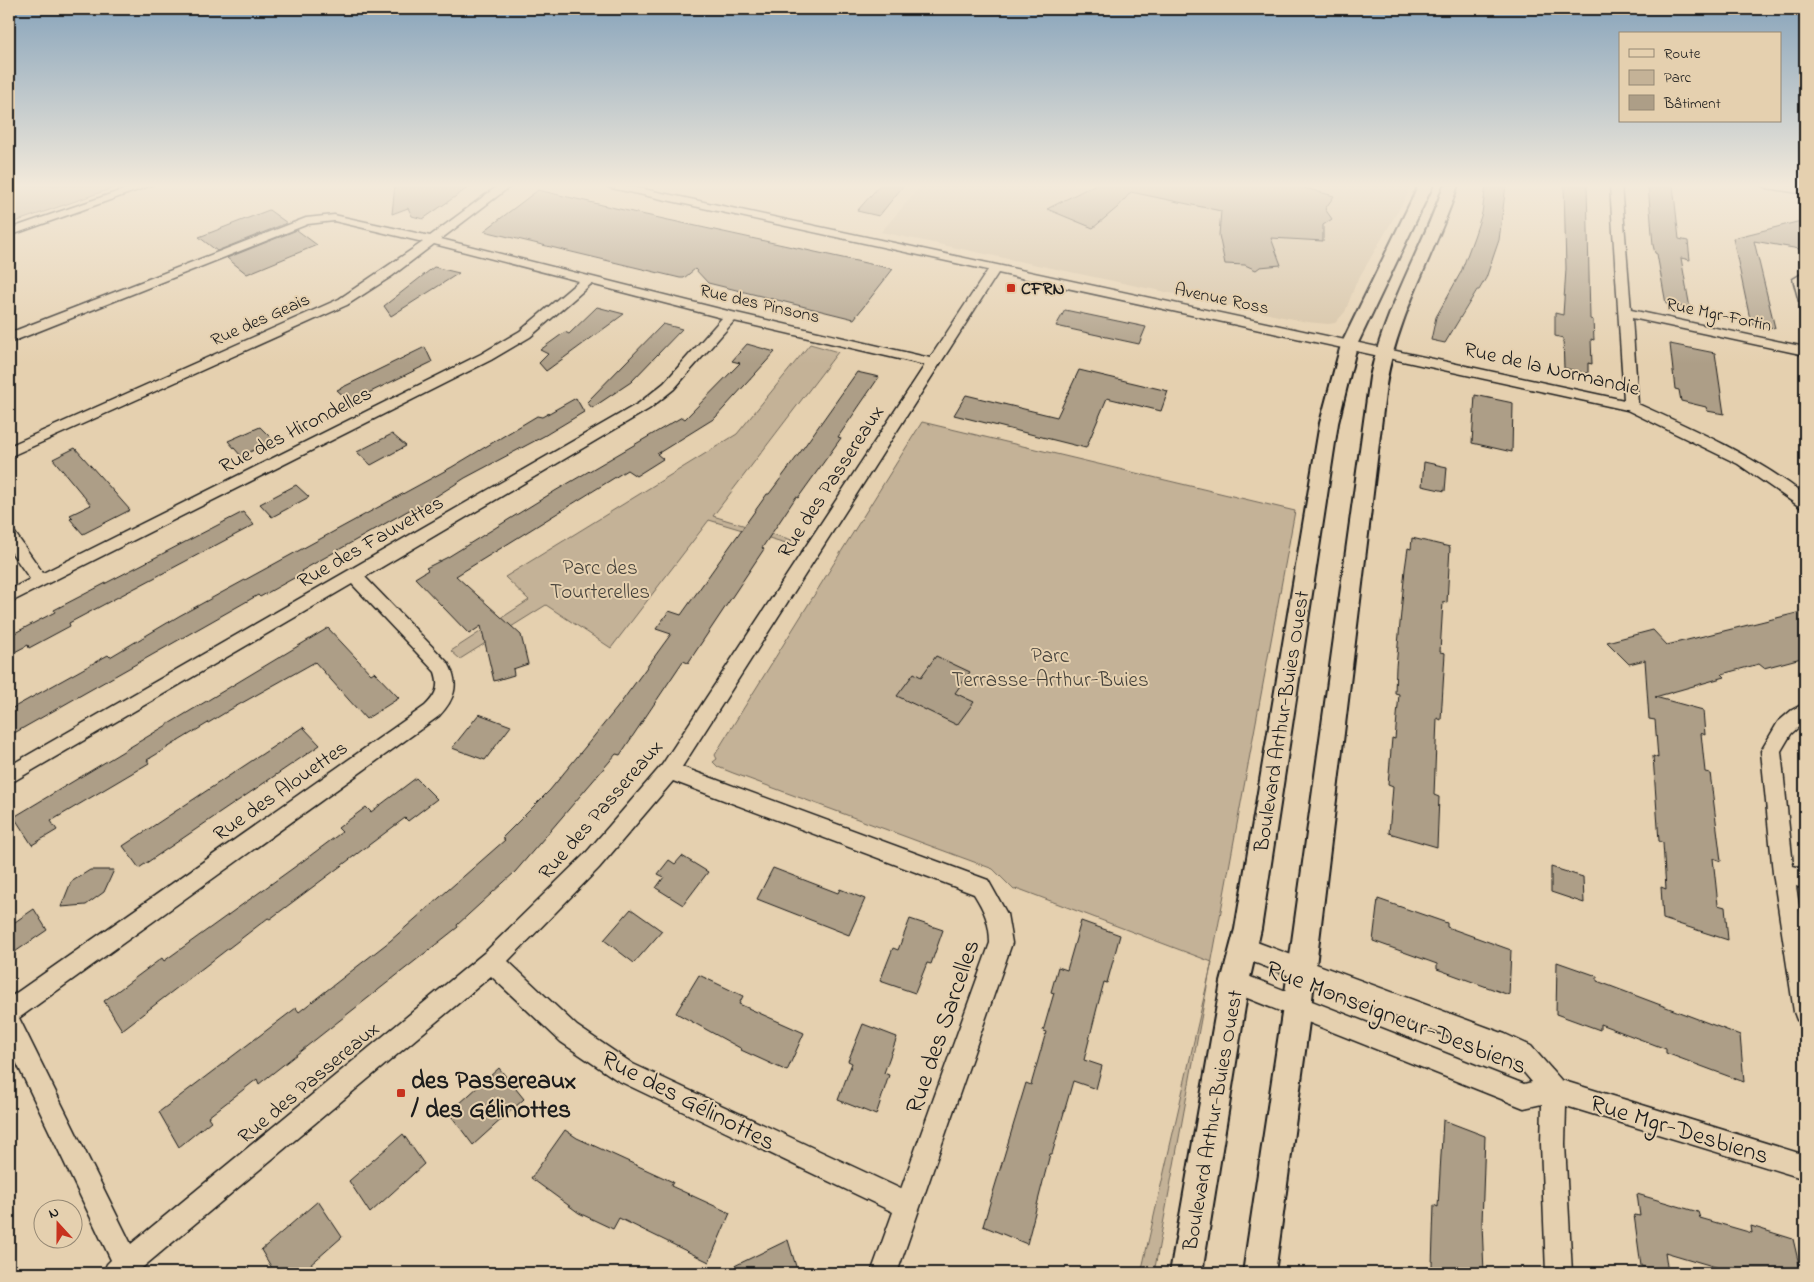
<svg xmlns="http://www.w3.org/2000/svg" width="1814" height="1282" font-family="'Indie Flower',sans-serif">
<rect width="100%" height="100%" fill="#e5d0af"/>
<filter id="ink" filterUnits="userSpaceOnUse"><feTurbulence type="fractalNoise" baseFrequency=".02" numOctaves="2"/><feDisplacementMap in="SourceGraphic" scale="10" xChannelSelector="R" yChannelSelector="G"/><feConvolveMatrix kernelMatrix="1 2 1 2 8 2 1 2 1" color-interpolation-filters="sRGB"/></filter>
<g filter="url(#ink)">
<!-- built -->
<path fill="#d4c1a3" d="M922 185H1410L1406 197 1356 283 1345 312 1335 323 1328 324 1307 322 881 232Z"/>
<!-- green -->
<g fill="#c4b297" stroke="#70675a">
<path d="M9 185H122L9 224Z"/>
<path d="M810 344 838 352 713 516 792 540 789 544 709 520 611 648 546 605 460 659 451 651 529 600 505 577 737 434Z"/>
<path d="M922 422 1295 511 1154 1273H1141L1212 962 1019 889 1014 890 993 869 733 773 718 767 713 762 717 759 715 755 722 743Z"/>
</g>
<!-- building -->
<g fill="#ad9e87" stroke="#1c1c1c">
<path d="M395 185H472L423 219 412 216 408 208 392 214Z"/>
<path d="M880 185H904L879 216 857 211Z"/>
<path d="M1094 185H1293L1334 196 1325 209 1332 219 1323 225V241L1271 238 1281 265 1260 267 1256 270 1245 265 1225 264 1219 235 1221 211 1131 192 1118 207 1093 228 1047 209Z"/>
<path d="M1486 185H1506L1499 240 1486 278 1479 290H1477L1445 343 1431 340 1436 317 1461 272 1474 237 1482 213Z"/>
<path d="M1564 185H1587L1590 319 1593 320 1594 340 1591 339 1592 364 1588 363V374L1564 368 1563 338 1555 336V313L1563 315 1566 269Z"/>
<path d="M1648 185H1673L1679 239 1688 241 1690 260 1681 258 1690 308 1666 304 1657 254 1655 253 1653 245Z"/>
<path d="M538 190 641 214 893 269 854 319 708 283 695 269 684 278H680L484 231Z"/>
<path d="M269 210 287 223 217 251 199 237Z"/>
<path d="M1805 220V250L1754 241 1775 328 1751 324 1733 238Z"/>
<path d="M297 230 317 245 247 274 227 258Z"/>
<path d="M434 267 459 273 391 316 384 306Z"/>
<path d="M597 307 624 314 546 371 539 363 548 354 540 350 565 332 569 334Z"/>
<path d="M1065 310 1146 327 1139 344 1056 326Z"/>
<path d="M663 324 682 329 631 382 592 408 587 402Z"/>
<path d="M747 344 775 352 715 418 657 454 663 459 636 476 627 470 456 576 521 635 528 664 513 669 514 675 494 681 481 626 469 634 415 578 428 570 426 568 448 557 555 491 682 417 685 419 740 363 732 361Z"/>
<path d="M1670 344 1715 353 1724 414 1707 411 1706 407 1681 401 1679 390 1675 389Z"/>
<path d="M425 347 432 362 350 402 337 390Z"/>
<path d="M1079 370 1168 391 1161 411 1107 398 1086 448 954 415 966 395 1057 417Z"/>
<path d="M857 372 879 377 838 437 841 438 798 498 796 497 762 548 764 549 688 663 683 661 620 755 616 754 515 872 457 925 458 927 259 1084 257 1079 208 1117 211 1121 179 1147 159 1112 296 1008 299 1012 390 941 505 840 502 838 550 790 617 708 671 634 656 629 669 611 681 615 767 494H769L799 454Z"/>
<path d="M1475 395 1513 403 1512 452 1472 443Z"/>
<path d="M576 398 584 412 544 436 465 478 413 511 411 509 301 571 303 573 260 597 258 595 9 736V710L108 655 110 657 179 616 452 467 537 416 542 417Z"/>
<path d="M260 427 274 441 241 456 228 441Z"/>
<path d="M392 434 406 446 371 465 357 452Z"/>
<path d="M75 448 130 510 83 534 70 519 73 518 70 515 91 505 53 459Z"/>
<path d="M1424 462 1447 467 1445 491 1422 486Z"/>
<path d="M296 485 309 497 272 517 260 504Z"/>
<path d="M243 512 254 525 69 623 70 626 29 648 28 645 9 655V636L55 612 54 610Z"/>
<path d="M1412 538 1450 547 1447 603 1443 602 1440 652 1445 653 1441 720 1437 718 1434 795 1439 797 1437 847 1389 833 1393 787 1388 785 1392 738 1395 739 1399 694 1395 693 1396 667 1405 569 1408 548 1411 549Z"/>
<path d="M1805 611V657L1764 668 1759 664 1722 674 1725 677 1655 697 1703 710 1705 735 1701 733 1705 772 1710 773 1721 861 1713 858 1718 905 1725 907 1728 940 1663 919 1661 887 1666 889 1663 843 1659 841 1653 756 1658 758 1655 720 1649 719 1645 660 1629 664 1607 642 1653 630 1667 645Z"/>
<path d="M328 628 371 674 374 672 399 698 366 719 315 662 233 708 147 760 149 763 51 821 57 830 32 845 14 817Z"/>
<path d="M936 656 970 672 955 693 974 702 957 725 897 696 914 673 921 677Z"/>
<path d="M479 714 511 726 485 760 452 748Z"/>
<path d="M303 727 320 745 139 868 123 846Z"/>
<path d="M416 778 437 799 408 821 405 818 270 919 268 918 122 1030 104 1001 162 958 164 961 303 861 342 832 338 828 366 807 371 812Z"/>
<path d="M682 856 708 872 683 905 656 888 664 877 658 874 669 860 675 864Z"/>
<path d="M1551 867 1583 877 1584 903 1551 892Z"/>
<path d="M773 868 838 893 840 889 865 899 849 935 757 899Z"/>
<path d="M90 870H114L104 892 86 905 61 907 71 882Z"/>
<path d="M1378 899 1447 923V927L1511 950 1509 995 1437 969V964L1373 941Z"/>
<path d="M34 909 47 930 9 956V926Z"/>
<path d="M631 909 662 931 634 963 604 940Z"/>
<path d="M910 919 943 930 931 964 927 963 915 993 880 981 893 948 898 950Z"/>
<path d="M1081 921 1120 935 1107 983 1104 982 1097 1008 1084 1060 1102 1066 1096 1089 1073 1081 1052 1154H1050L1027 1244 983 1226 1026 1083 1031 1085 1046 1032 1043 1031 1054 993 1051 992 1058 967 1067 970Z"/>
<path d="M1557 962 1597 976V981L1740 1035 1744 1082 1666 1053V1049L1600 1024V1030L1556 1014Z"/>
<path d="M699 975 743 996 739 1004 804 1033 787 1071 741 1050 742 1049 676 1013Z"/>
<path d="M863 1024 897 1037 884 1073 889 1075 876 1115 838 1100 852 1063 848 1061Z"/>
<path d="M499 1068 524 1099 473 1145 449 1113Z"/>
<path d="M1443 1120 1485 1136 1482 1223 1484 1273H1449L1432 1266 1434 1205 1438 1207Z"/>
<path d="M565 1130 577 1138 673 1182 671 1186 730 1213 709 1262 619 1218 613 1229 579 1213 531 1178Z"/>
<path d="M403 1134 424 1164 370 1213 349 1181Z"/>
<path d="M1637 1194 1698 1212 1700 1218 1752 1233 1751 1226 1793 1239 1801 1273H1736L1665 1252 1668 1273 1641 1266 1634 1215 1640 1216Z"/>
<path d="M318 1201 342 1237 301 1273H275L261 1250Z"/>
<path d="M788 1240 798 1273H720Z"/>
</g>
<g fill="none" stroke-linecap="round" stroke-linejoin="round">
<!-- minor casing -->
<g stroke="#1c1c1c" stroke-width="3">
<g id="minor">
<path d="M137 185H152L9 236V229Z"/>
<path d="M499 185H512L441 239 732 312 930 358 988 270 611 188 605 185H625L1624 400 1610 185H1621L1631 310 1805 347V355L1632 318 1638 404C1696 430 1754 456 1805 495V508L1800 507 1738 464 1627 410 998 273 682 767 988 880 1007 914 1012 943 897 1273H871L893 1212 617 1080 561 1042 491 976 136 1273H103L107 1264 111 1260 9 1047V998L425 706C436 695 440 687 435 672L352 584 9 784V766L639 403 664 383 722 318 591 284 530 337 491 360 9 603V590L30 579 9 549V531L15 533 43 573 481 354 520 331 579 281 434 244 392 276 347 305 9 457V446L339 299 423 242 334 221 308 224 14 341 9 342V333L306 218 334 215 430 236ZM734 321 925 365 662 765 585 854 484 953 131 1244 19 1018 439 716C455 699 460 684 448 663L365 577 649 409 674 389ZM673 781 974 894C984 910 990 923 990 943L901 1189 633 1064 577 1026 508 961 599 868Z"/>
<path d="M1761 185H1786L1805 188V194L1767 188Z"/>
<path d="M1805 272V305L1799 301 1793 279Z"/>
<path d="M1805 703V721L1791 734 1781 751 1793 866 1805 869V889L1796 886 1805 945V1023L1797 1020 1794 1012 1773 873 1761 751 1778 722 1792 710Z"/>
<path d="M1243 937 1505 1034 1531 1046 1561 1080 1805 1155V1179L1566 1106 1565 1144 1572 1273H1546L1541 1144 1542 1104 1524 1108 1227 990 1224 982 1227 974 1235 971 1524 1084 1532 1082 1515 1062 1235 955 1232 948 1235 941Z"/>
</g>
</g>
<!-- tertiary casing -->
<g stroke="#1c1c1c" stroke-width="4">
<g id="tertiary">
<path d="M1419 185H1433L1357 345 1338 423 1261 929 1249 982 1202 1273H1170L1221 982 1235 929 1320 423 1341 345Z"/>
<path d="M1444 185H1458C1436 252 1397 315 1386 385L1311 1007 1275 1273H1243L1283 1007 1370 377C1384 310 1422 249 1444 185Z"/>
</g>
</g>
<!-- minor -->
<use href="#minor" fill="#e5d0af" fill-rule="evenodd"/>
<!-- tertiary -->
<use href="#tertiary" fill="#e5d0af" fill-rule="evenodd"/>
</g>
</g>
<!-- sky -->
<linearGradient id="sky" x2="0" y2="1"><stop stop-color="#88a4bb"/><stop offset="0.51" stop-color="#f3eadb"/><stop offset="1" stop-color="#f3eadb" stop-opacity="0"/></linearGradient>
<rect width="1814" height="364" fill="url(#sky)"/>
<!-- markers -->
<g fill="#c8321e" stroke="#e5d0af" stroke-width="2">
<rect x="1006" y="283" width="10" height="10" rx="2.5"/>
<rect x="396" y="1088" width="10" height="10" rx="2.5"/>
</g>
<g text-anchor="middle" stroke-width="4" stroke-linejoin="round" paint-order="stroke">
<!-- far-poi labels -->
<g font-size="18" font-weight="bold" fill="#1c1c1c" stroke="#e5d0af" text-anchor="start">
<text x="1021" y="294">CFRN</text>
</g>
<!-- far-street labels -->
<g font-size="18" fill="#1c1c1c" stroke="#e5d0af">
<text transform="translate(1222 298) rotate(12)" y="6">Avenue Ross</text>
<text transform="translate(760 303) rotate(13)" y="6">Rue des Pinsons</text>
<text transform="translate(1719 314) rotate(12)" y="6">Rue Mgr-Fortin</text>
<text transform="translate(260 319) rotate(-24)" y="6">Rue des Geais</text>
</g>
<!-- street labels -->
<g font-size="21" fill="#1c1c1c" stroke="#e5d0af">
<text transform="translate(1552 368) rotate(13)" y="7">Rue de la Normandie</text>
<text transform="translate(295 429) rotate(-27)" y="7">Rue des Hirondelles</text>
<text transform="translate(830 481) rotate(-57)" y="7">Rue des Passereaux</text>
<text transform="translate(370 541) rotate(-30)" y="7">Rue des Fauvettes</text>
<text transform="translate(1281 721) rotate(-81)" y="7">Boulevard Arthur-Buies Ouest</text>
<text transform="translate(280 790) rotate(-35)" y="7">Rue des Alouettes</text>
<text transform="translate(600 809) rotate(-49)" y="7">Rue des Passereaux</text>
<text transform="translate(308 1082) rotate(-40)" y="7">Rue des Passereaux</text>
<text transform="translate(1212 1120) rotate(-80)" y="7">Boulevard Arthur-Buies Ouest</text>
</g>
<!-- park labels -->
<g font-size="21" fill="#46423b" stroke="#e5d0af">
<text x="600" y="574">Parc des<tspan x="600" dy="24">Tourterelles</tspan></text>
<text x="1050" y="662">Parc<tspan x="1050" dy="24">Terrasse-Arthur-Buies</tspan></text>
</g>
<!-- near-street labels -->
<g font-size="25" fill="#1c1c1c" stroke="#e5d0af">
<text transform="translate(1397 1016) rotate(21)" y="9">Rue Monseigneur-Desbiens</text>
<text transform="translate(941 1026) rotate(-71)" y="9">Rue des Sarcelles</text>
<text transform="translate(689 1099) rotate(27)" y="9">Rue des Gélinottes</text>
<text transform="translate(1680 1128) rotate(17)" y="9">Rue Mgr-Desbiens</text>
</g>
<!-- near-poi labels -->
<g font-size="25" font-weight="bold" fill="#1c1c1c" stroke="#e5d0af" text-anchor="start">
<text x="411" y="1088">des Passereaux<tspan x="411" dy="29">/ des Gélinottes</tspan></text>
</g>
</g>
<!-- margin -->
<rect width="1814" height="1282" fill="none" stroke="#e5d0af" stroke-width="30"/>
<rect x="15" y="15" width="1784" height="1252" fill="none" stroke="#1c1c1c" stroke-width="2" filter="url(#ink)"/>
<!-- legend -->
<rect x="1619" y="32" width="162" height="90" fill="#e5d0af" stroke="#958874"/>
<rect x="1629" y="49" width="25" height="8" fill="#e5d0af" stroke="#958874"/>
<text x="1664" y="58" font-size="15" fill="#1c1c1c">Route</text>
<rect x="1629" y="70" width="25" height="15" fill="#c4b297" stroke="#958874"/>
<text x="1664" y="82" font-size="15" fill="#1c1c1c">Parc</text>
<rect x="1629" y="95" width="25" height="15" fill="#ad9e87" stroke="#958874"/>
<text x="1664" y="108" font-size="15" fill="#1c1c1c">Bâtiment</text>
<!-- north arrow -->
<g transform="translate(58 1224) rotate(339)"><circle r="24" fill="#e5d0af" stroke="#958874"/>
<path d="M0-4L9 19L0 12L-9 19Z" fill="#c8321e"/>
<text y="-8" font-size="14" font-weight="bold" text-anchor="middle" fill="#1c1c1c">N</text>
</g>
</svg>
